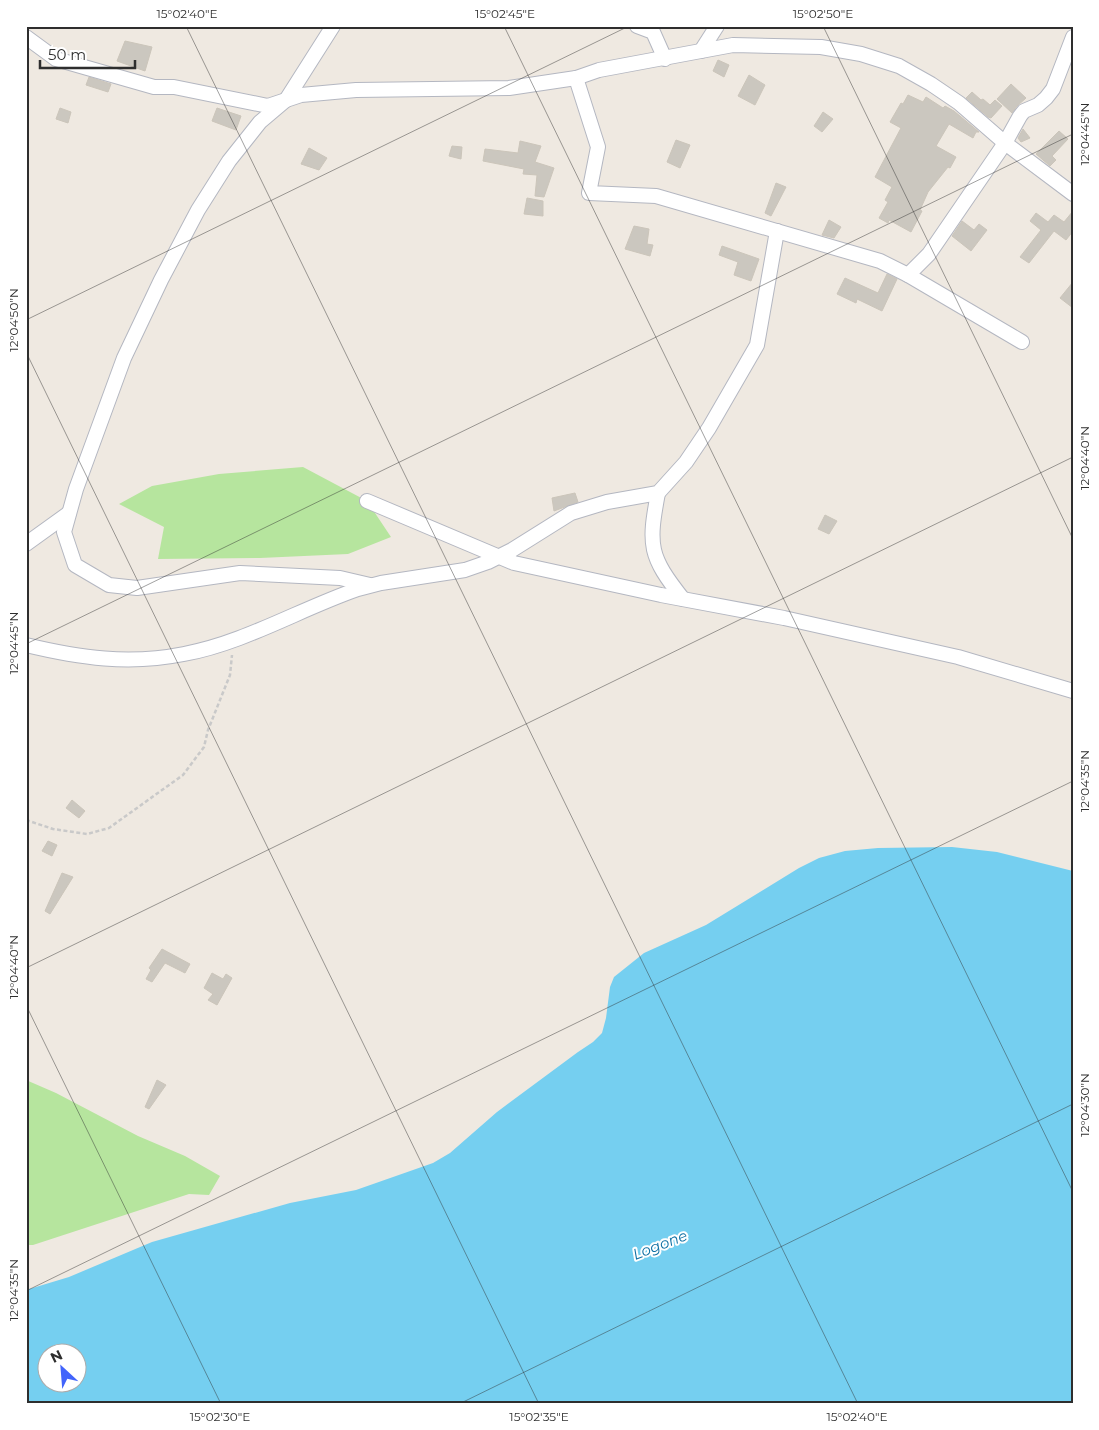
<svg xmlns="http://www.w3.org/2000/svg" width="1099" height="1430" font-family="Montserrat,sans-serif">
<rect width="100%" height="100%" fill="#efe9e1"/>
<!-- green -->
<g fill="#b6e59e">
<path d="M303 467 367 501 391 537 348 554 260 558 158 559 164 527 119 504 152 486 219 474Z"/>
<path d="M26 1080 56 1093 138 1136 185 1156 220 1176 209 1195 189 1194 33 1245H26Z"/>
</g>
<!-- water -->
<path fill="#75cff0" fill-rule="evenodd" d="M952 847 997 852 1073 871V1404H26V1290L69 1277 152 1242 290 1203 356 1190 433 1163 450 1153 497 1112 578 1052 593 1042 602 1033 606 1018 610 987 614 977 644 953 706 925 799 868 819 858 845 851 878 848ZM48 1352H78V1382H48Z"/>
<!-- building -->
<g fill="#cbc7bf" stroke="#cbc5ba">
<path d="M125 41 152 47 145 71 117 61Z"/>
<path d="M718 60 729 65 724 77 713 71Z"/>
<path d="M749 75 765 85 755 105 738 96Z"/>
<path d="M89 77 111 84 108 92 86 85Z"/>
<path d="M1011 84 1026 98 1017 106 1012 113 997 99Z"/>
<path d="M972 92 981 100 983 99 990 105 995 100 1002 106 991 118 988 117 966 98Z"/>
<path d="M908 95 923 102 926 97 943 108 945 106 954 111 979 132H976L973 138 949 124 936 146 956 157 950 168 948 167 928 192 920 210 922 211 911 232 889 220 888 223 879 218 888 202 885 200 892 187 875 177 901 128 890 122 901 103 903 104Z"/>
<path d="M60 108 71 112 68 123 56 119Z"/>
<path d="M217 108 241 116 236 130 212 121Z"/>
<path d="M823 112 833 119 822 132 814 126Z"/>
<path d="M1023 129 1030 138 1021 142 1018 138Z"/>
<path d="M1059 131 1068 139 1052 156 1056 160 1050 166 1036 154Z"/>
<path d="M676 140 690 145 680 168 667 162Z"/>
<path d="M520 141 541 146 535 162 554 168 544 197 535 196 537 175 523 174 524 169 483 161 485 149 518 153Z"/>
<path d="M452 146 462 147 461 159 449 156Z"/>
<path d="M309 148 327 158 319 170 301 164Z"/>
<path d="M776 183 786 187 771 216 765 213Z"/>
<path d="M527 198 543 201V216L524 214Z"/>
<path d="M1073 211V231L1066 240 1054 231 1029 263 1020 257 1041 230 1030 221 1036 213 1048 222 1054 215 1064 222Z"/>
<path d="M829 220 841 227 834 238 822 235Z"/>
<path d="M962 221 974 230 979 224 987 230 971 251 952 236Z"/>
<path d="M634 226 649 229 647 244 653 245 650 256 625 249Z"/>
<path d="M722 246 759 259 751 281 734 275 738 262 719 255Z"/>
<path d="M887 274 897 279 882 311 857 299 856 303 837 294 845 278 878 293Z"/>
<path d="M1073 282V308L1060 298Z"/>
<path d="M575 493 578 502 554 511 552 498Z"/>
<path d="M825 515 837 521 829 534 818 529Z"/>
<path d="M72 800 85 811 79 818 66 808Z"/>
<path d="M48 841 57 845 52 856 42 851Z"/>
<path d="M62 873 73 877 50 914 45 911Z"/>
<path d="M162 949 190 964 185 973 165 963 152 982 146 979 151 970 149 968Z"/>
<path d="M212 973 223 979 226 974 232 978 217 1005 208 1000 213 994 204 988Z"/>
<path d="M157 1080 166 1085 149 1109 145 1107Z"/>
</g>
<g fill="none" stroke-linecap="round" stroke-linejoin="round">
<!-- minor casing -->
<g stroke="#b4b7c1" stroke-width="16">
<g id="minor">
<path d="M333 26 286 100 260 122 229 161 198 210 161 280 124 358 76 489 64 532 75 565 109 585 137 588 240 573 340 578 370 585"/>
<path d="M637 26 653 32 665 59"/>
<path d="M26 37 56 59 154 87H174L268 106 301 95 356 90 509 88 576 78 599 70 733 45 821 47 861 54 899 66 931 84 959 103 1005 143 1073 194"/>
<path d="M701 51 717 26"/>
<path d="M576 78 598 147 589 193 656 196 880 261 908 275 1022 342"/>
<path d="M908 275 929 254 1005 143 1020 116 1024 111 1038 105 1046 98 1053 89 1073 37"/>
<path d="M658 493C648 546 649 556 683 599"/>
<path d="M367 501 514 563 661 595 784 618 958 657 1073 691"/>
<path d="M26 544 69 513"/>
<path d="M26 645C80 658 129 665 184 654 244 643 300 609 358 589L381 583 465 570 488 562 512 550 571 513 607 502 658 493 686 462 709 428 757 345 777 231"/>
</g>
</g>
<!-- path -->
<path stroke="#c9c9c9" stroke-width="2.5" stroke-dasharray="4 2.5" stroke-linecap="butt" d="M26 820 53 829 87 834 109 828 183 775 204 747 208 730 230 675 232 655"/>
<!-- minor -->
<use href="#minor" stroke="#fff" stroke-width="14"/>
</g>
<!-- ticks -->
<path fill="none" stroke="#2e2e2e" stroke-width="1" stroke-opacity="0.45" d="M186 26 858 1404M504 26 1073 1192M823 26 1073 539M26 320 629 26M26 352 539 1404M26 644 1073 134M26 968 1073 457M26 1005 221 1404M26 1291 1073 781M459 1404 1073 1104"/>
<g text-anchor="middle" stroke-width="4" stroke-linejoin="round" paint-order="stroke">
<!-- water labels -->
<g font-size="15" font-style="italic" fill="#0d6fa3" stroke="#fff">
<text transform="translate(660 1245) rotate(-21)" y="5">Logone</text>
</g>
</g>
<!-- border -->
<rect width="1099" height="1430" fill="none" stroke="#ffffff" stroke-width="55"/>
<!-- north arrow -->
<g transform="translate(62 1368) rotate(334)"><circle r="24" fill="#ffffff" stroke="#ababab"/>
<path d="M0-4L9 19L0 12L-9 19Z" fill="#4264fb"/>
<text y="-8" font-size="14" font-weight="bold" text-anchor="middle" fill="#2e2e2e">N</text>
</g>
<!-- scale -->
<path d="M40 60v8h95v-8" fill="none" stroke="#2e2e2e" stroke-width="2.5"/>
<text x="48" y="60" font-size="15" fill="#2e2e2e" stroke="#ffffff" stroke-width="4" paint-order="stroke">50 m</text>
<rect x="28" y="28" width="1044" height="1374" fill="none" stroke="#2e2e2e" stroke-width="2"/>
<g font-size="12" text-anchor="middle" fill="#2e2e2e">
<text x="187" y="18">15°02'40"E</text>
<text x="505" y="18">15°02'45"E</text>
<text x="823" y="18">15°02'50"E</text>
<text transform="translate(1085 134) rotate(-90)" y="4">12°04'45"N</text>
<text transform="translate(14 320) rotate(-90)" y="4">12°04'50"N</text>
<text transform="translate(1085 458) rotate(-90)" y="4">12°04'40"N</text>
<text transform="translate(14 643) rotate(-90)" y="4">12°04'45"N</text>
<text transform="translate(1085 781) rotate(-90)" y="4">12°04'35"N</text>
<text transform="translate(14 967) rotate(-90)" y="4">12°04'40"N</text>
<text transform="translate(1085 1105) rotate(-90)" y="4">12°04'30"N</text>
<text transform="translate(14 1290) rotate(-90)" y="4">12°04'35"N</text>
<text x="220" y="1421">15°02'30"E</text>
<text x="539" y="1421">15°02'35"E</text>
<text x="857" y="1421">15°02'40"E</text>
</g>
</svg>
